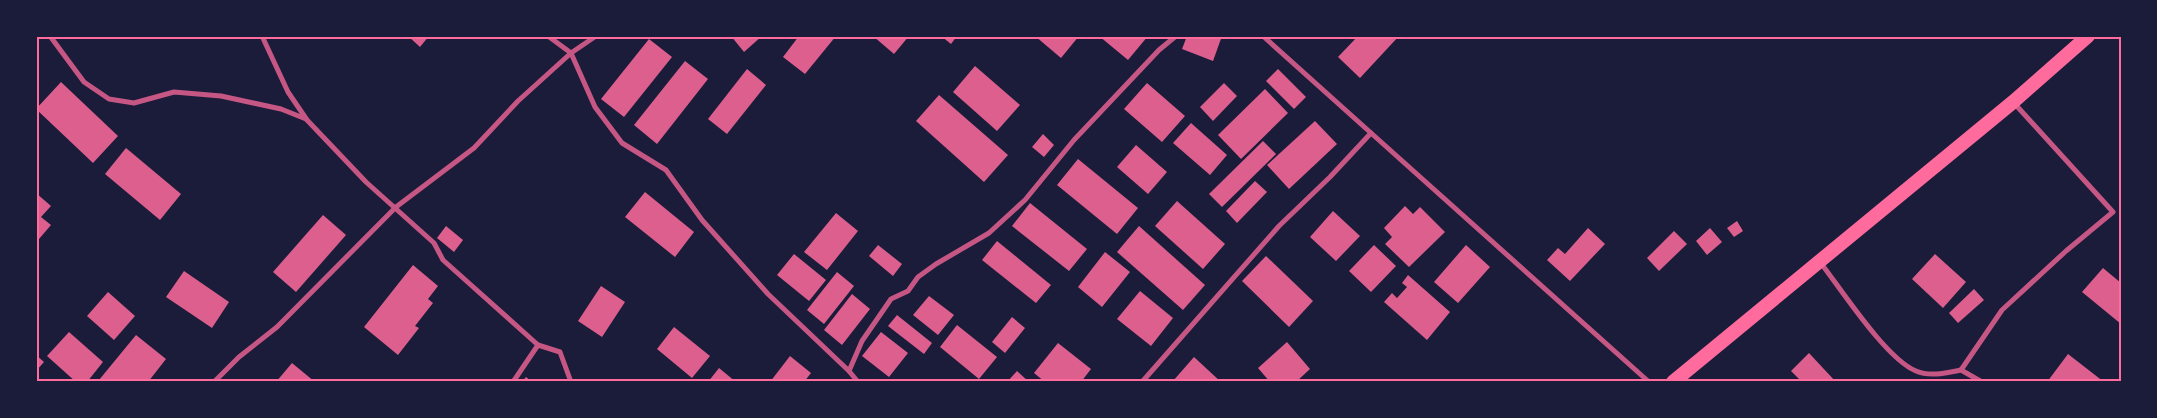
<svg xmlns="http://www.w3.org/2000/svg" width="2157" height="418" font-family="Bitter,serif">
<rect width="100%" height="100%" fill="#1b1b3a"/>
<!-- building -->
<g fill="#dd5f8e">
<path d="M408 36H429L420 47Z"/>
<path d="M731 36H762L744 52Z"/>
<path d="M799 36H836L805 74 783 57Z"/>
<path d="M873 36H909L894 54Z"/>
<path d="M941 36H957L951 44Z"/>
<path d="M1035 36H1079L1061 58Z"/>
<path d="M1099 36H1148L1128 60Z"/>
<path d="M1187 36H1222L1213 61 1182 49Z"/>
<path d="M1358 36H1399L1360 78 1338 57Z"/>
<path d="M649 39 672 57 624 117 601 99Z"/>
<path d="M685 61 708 79 657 144 634 125Z"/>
<path d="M975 66 1020 105 997 131 953 92Z"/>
<path d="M747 69 766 85 727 134 708 119Z"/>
<path d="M1278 69 1306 97 1294 109 1266 81Z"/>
<path d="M61 82 118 136 93 163 36 109Z"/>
<path d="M1147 83 1185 116 1162 142 1124 109Z"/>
<path d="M1224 83 1237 96 1213 121 1200 107Z"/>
<path d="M1265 89 1288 113 1241 159 1218 135Z"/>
<path d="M939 95 1008 155 984 182 916 121Z"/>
<path d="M1315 121 1337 144 1289 189 1267 165Z"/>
<path d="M1191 123 1227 155 1210 175 1173 143Z"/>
<path d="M1043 134 1054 145 1044 157 1032 147Z"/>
<path d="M1263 141 1276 154 1222 207 1209 194Z"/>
<path d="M1136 145 1167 172 1148 194 1117 167Z"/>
<path d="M126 148 181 194 160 220 105 174Z"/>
<path d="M1078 159 1138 208 1117 234 1057 185Z"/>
<path d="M1255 181 1267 192 1237 223 1226 211Z"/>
<path d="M645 192 694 232 675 257 625 217Z"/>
<path d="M36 193 51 206 41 217 51 225 39 239 36 237Z"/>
<path d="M1177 201 1225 244 1203 269 1155 226Z"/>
<path d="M1030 203 1087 249 1069 271 1012 226Z"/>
<path d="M1405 206 1413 214 1420 207 1445 232 1409 267 1385 244 1392 237 1384 228Z"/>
<path d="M1333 211 1360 236 1336 261 1310 237Z"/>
<path d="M836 213 858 231 827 270 804 252Z"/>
<path d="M323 215 346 235 296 292 273 272Z"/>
<path d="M1737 221 1743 231 1734 237 1727 228Z"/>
<path d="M446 226 463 240 454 252 437 238Z"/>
<path d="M1139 226 1205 285 1183 310 1117 252Z"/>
<path d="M1588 228 1605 244 1570 281 1547 260 1558 248 1565 254Z"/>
<path d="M1710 228 1722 242 1707 255 1696 241Z"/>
<path d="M1674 231 1687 244 1659 271 1647 258Z"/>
<path d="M997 241 1051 285 1036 303 982 260Z"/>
<path d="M878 245 902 264 893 276 869 256Z"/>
<path d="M1374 245 1396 266 1371 292 1349 271Z"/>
<path d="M1466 245 1490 267 1458 303 1434 282Z"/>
<path d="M1105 252 1130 272 1102 307 1078 287Z"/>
<path d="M794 254 826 280 809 301 777 275Z"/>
<path d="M1935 254 1966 282 1943 308 1912 279Z"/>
<path d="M1266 256 1313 301 1289 327 1242 281Z"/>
<path d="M413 265 438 286 428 299 433 303 415 326 419 328 398 355 364 327Z"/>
<path d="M2103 268 2121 283V324L2082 292Z"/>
<path d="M184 271 229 302 212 328 166 297Z"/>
<path d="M837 272 854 286 824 324 807 310Z"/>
<path d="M1408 275 1450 312 1427 340 1384 302 1392 293 1397 298 1407 287 1402 283Z"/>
<path d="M601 286 625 302 602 337 578 321Z"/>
<path d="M1974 289 1984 300 1958 323 1949 313Z"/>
<path d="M1140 291 1173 318 1151 346 1117 319Z"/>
<path d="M108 292 135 316 114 340 87 316Z"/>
<path d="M852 294 870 309 842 345 824 330Z"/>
<path d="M929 296 954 315 938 335 913 315Z"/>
<path d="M897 315 932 343 924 354 888 326Z"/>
<path d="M1012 317 1025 328 1005 353 992 342Z"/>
<path d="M957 325 997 357 979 379 940 347Z"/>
<path d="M674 327 710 356 692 378 657 349Z"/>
<path d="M69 332 103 362 87 382H76L47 356Z"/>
<path d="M881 332 908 353 889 377 862 356Z"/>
<path d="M136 335 166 359 148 382H101L99 380Z"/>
<path d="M1287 342 1310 369 1296 382H1270L1258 368Z"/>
<path d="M1058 343 1091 369 1081 382H1045L1034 373Z"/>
<path d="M1809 353 1836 382H1802L1791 371Z"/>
<path d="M2068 354 2104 382H2047Z"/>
<path d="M36 355 44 362 36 371Z"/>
<path d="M790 356 811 373 804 382H770Z"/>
<path d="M1194 357 1221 382 1173 381Z"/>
<path d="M292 363 315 382H276Z"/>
<path d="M719 368 736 382H708Z"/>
<path d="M1017 371 1029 382H1007Z"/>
<path d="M526 377 532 382H522Z"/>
</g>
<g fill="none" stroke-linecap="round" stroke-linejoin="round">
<!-- minor -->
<g stroke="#c65784" stroke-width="5">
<path d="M50 36 84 82 109 99 134 103 174 92 221 96 281 109 306 119"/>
<path d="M262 36 288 92 307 120 366 182 434 243 443 260 538 345 513 382"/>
<path d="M548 36 571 53 595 107 622 143 666 170 702 220 768 294 849 371"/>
<path d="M1371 133 1649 382"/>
<path d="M1820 262C1841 289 1886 359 1916 371 1930 377 1946 373 1961 370"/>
<path d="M538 345 560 352 571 382"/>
<path d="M214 382 239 357 277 327 396 207 474 148 518 101 571 53 596 36"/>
<path d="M858 382 849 371 862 341 891 299 908 291 918 277 936 264 989 233 1025 200 1074 140 1159 50 1176 36"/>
<path d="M1142 382 1279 226 1330 177 1371 133 1263 36"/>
<path d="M1982 382 1961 370 2002 310 2066 251 2113 212 2014 103"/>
</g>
<!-- trunk -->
<path stroke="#ff6b9d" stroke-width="14" d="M1673 382 2013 102 2088 36"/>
</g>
<!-- border -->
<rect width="2157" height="418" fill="none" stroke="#1b1b3a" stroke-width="75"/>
<rect x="38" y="38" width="2082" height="342" fill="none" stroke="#ff6b9d" stroke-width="2"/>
</svg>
